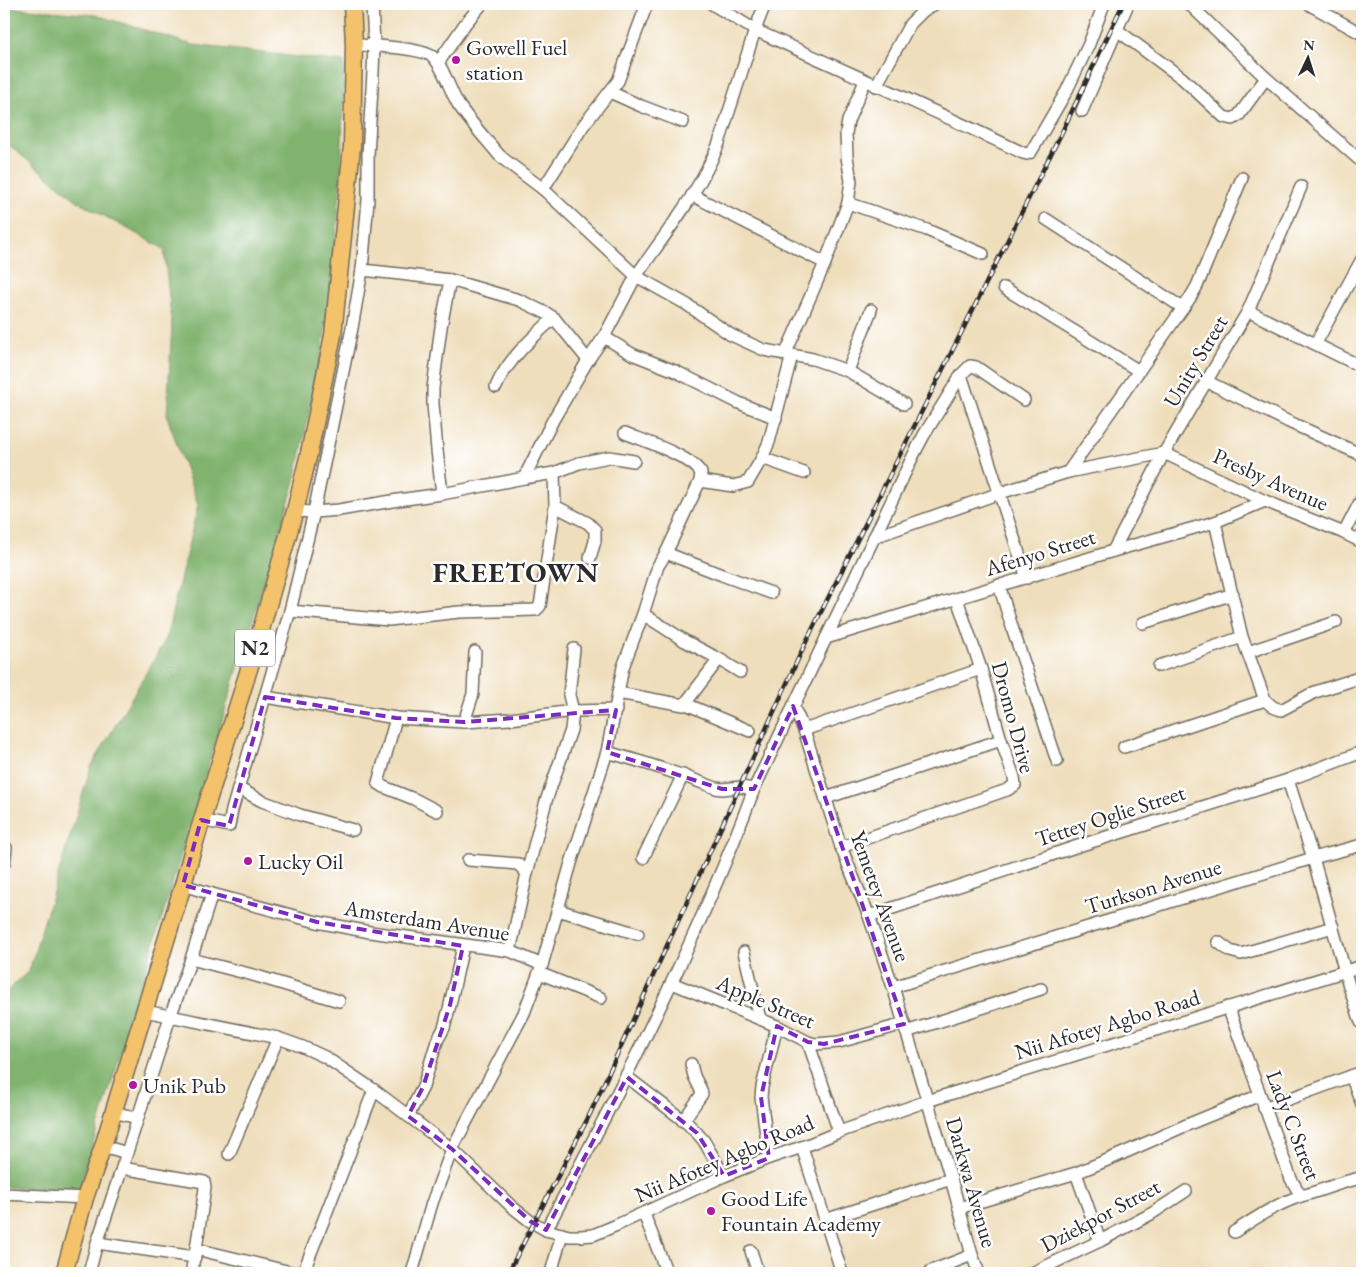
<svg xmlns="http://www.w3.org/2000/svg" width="1366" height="1277" font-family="'EB Garamond',serif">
<rect width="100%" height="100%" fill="#fff"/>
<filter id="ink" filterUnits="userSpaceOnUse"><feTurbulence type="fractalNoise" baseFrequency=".02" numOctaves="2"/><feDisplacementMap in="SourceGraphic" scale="10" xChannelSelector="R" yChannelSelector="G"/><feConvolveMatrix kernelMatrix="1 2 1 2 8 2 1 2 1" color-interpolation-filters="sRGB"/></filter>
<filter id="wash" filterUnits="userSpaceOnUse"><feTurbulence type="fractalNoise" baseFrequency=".0096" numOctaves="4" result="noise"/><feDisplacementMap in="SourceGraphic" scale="20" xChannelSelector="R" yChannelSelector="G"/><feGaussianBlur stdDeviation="1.12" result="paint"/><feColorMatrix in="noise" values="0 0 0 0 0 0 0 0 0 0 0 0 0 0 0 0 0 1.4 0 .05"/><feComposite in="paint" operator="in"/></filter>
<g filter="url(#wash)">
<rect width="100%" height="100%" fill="#efdebc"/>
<!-- forest -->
<path fill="#80b36e" stroke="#566f4c" d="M4 7 96 15 193 45 344 62 341 180 331 287 323 345 295 481 79 1189 4 1187V994L29 971 91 767 166 639 198 505 167 416 172 325 164 249 79 202 4 141Z"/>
</g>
<g filter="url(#ink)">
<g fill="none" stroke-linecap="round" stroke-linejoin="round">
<!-- minor casing -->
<g stroke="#706a5e" stroke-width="14">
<g id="minor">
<path d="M712 4 755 30 765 4"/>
<path d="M1189 4 1266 78 1362 162"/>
<path d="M1310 5 1362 34"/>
<path d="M1117 30 1182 78 1224 117 1233 119 1239 115 1266 78"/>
<path d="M354 45C368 45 423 48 433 57 443 66 450 91 458 104 470 122 485 138 499 155L506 161 543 189 636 276C666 233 700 191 719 143L755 30C844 71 934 110 1023 153L1027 154 1031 152 1066 92 1089 44 1104 4"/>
<path d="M438 63 465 24 482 4"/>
<path d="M876 86 910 24 923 11 935 4"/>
<path d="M610 92 641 106 683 122"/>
<path d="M1082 111 1128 4"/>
<path d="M543 189 583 126 618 81 647 4"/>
<path d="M692 195 825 263 785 355"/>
<path d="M848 203 927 230 983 254"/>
<path d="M1046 219 1183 308"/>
<path d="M825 263 848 203 851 181 847 157 846 133 848 121 865 81"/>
<path d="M362 270 400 274 450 280 519 300 548 314 554 318 588 360"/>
<path d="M1004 288 1139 371"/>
<path d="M1248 311 1362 367"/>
<path d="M604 337 632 354 675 371 739 403 776 418"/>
<path d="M1316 343 1362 259"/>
<path d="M848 371 871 310"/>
<path d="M961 375 1027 578"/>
<path d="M1206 381 1289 422 1362 455"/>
<path d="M496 387C507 360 533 337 554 318"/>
<path d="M625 433C644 441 691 456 701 473L700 481"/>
<path d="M1164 453 1265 501 1344 533 1362 542"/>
<path d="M762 458 804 473"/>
<path d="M634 461 609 457 579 463 554 473 524 478 553 420 588 360 604 337 636 276 686 304 731 335 764 350 813 359 848 371 904 404"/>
<path d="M1068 472 1190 298 1197 286 1242 178"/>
<path d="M442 494 437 450 433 404V388L441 327 450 280"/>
<path d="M555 506 588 523 595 530V541L590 558"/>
<path d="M295 511 314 512 339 510 398 500 442 494 524 478"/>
<path d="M1215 522 1242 637 1265 700 1273 707 1281 710 1315 692 1362 677"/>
<path d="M1344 533 1362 498"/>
<path d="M874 537 1000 493 1068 472 1164 453"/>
<path d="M1113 551 1164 453 1248 311 1301 187"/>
<path d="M666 553 722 575 771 593"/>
<path d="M999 585 1013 630 1057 761"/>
<path d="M290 611 389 620 459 612 536 610 540 606 555 506 554 473"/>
<path d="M643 614 685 641 719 659 740 672"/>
<path d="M1143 623 1233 594"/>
<path d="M826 638 1113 551 1215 522 1265 501"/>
<path d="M1248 652 1336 622"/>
<path d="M1159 666 1242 637"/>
<path d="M618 693 684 705 719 659"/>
<path d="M265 697 396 718 464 722 510 719 573 711 616 710"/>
<path d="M686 704 750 731"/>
<path d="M793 706 804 730 841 847 869 916 893 987 951 1179 972 1255 979 1273"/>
<path d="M396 718 378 783 384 787 414 799 437 811"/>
<path d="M464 722 473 694 475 652"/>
<path d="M804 730 981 669"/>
<path d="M1124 747 1265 700"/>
<path d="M607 752C644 762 680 774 716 788L722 789 741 787 754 789"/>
<path d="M1288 780 1313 858 1362 845"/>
<path d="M238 788 262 801 300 815 353 830"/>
<path d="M826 798 1001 740"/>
<path d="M201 820 229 826 232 810 290 611 314 512 352 328 362 270 368 200V155L373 72 374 45 372 4"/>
<path d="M4 847 6 848 4 864"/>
<path d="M841 847 1007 790 1015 785 1014 777 1001 740 981 669 957 599"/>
<path d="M643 858 683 775"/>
<path d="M468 860 518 864 527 873"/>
<path d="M183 885 212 894 317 922 370 932 510 951 542 965 524 1013 452 1149 432 1203 412 1273"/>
<path d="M558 910 638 934"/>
<path d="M869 916 1075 847 1288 780 1362 752"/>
<path d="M1218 942 1230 951 1241 954 1333 927"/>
<path d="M510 951 527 873 546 801 571 730 573 711 569 695 574 649"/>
<path d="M744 952 760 1019"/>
<path d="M191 959 253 975 339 1001"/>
<path d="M542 965 571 863 607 752 623 667 643 614 658 566 666 553 700 481 733 486 748 482 762 458 769 442 792 355"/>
<path d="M539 973 601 998"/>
<path d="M672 983 777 1026 808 1042 816 1044 839 1042 904 1024"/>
<path d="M893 987C1033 945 1173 900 1313 858L1349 986 1361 1022"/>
<path d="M1228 1007 1291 1179 1301 1196C1322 1191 1341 1181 1362 1178"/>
<path d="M145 1011 278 1038 303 1047 325 1057 374 1090 452 1149 511 1206 530 1221 546 1230 569 1236H581L593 1235 617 1225 724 1176 769 1158 802 1147 839 1132 927 1101 1362 966"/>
<path d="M906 1032 1041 989"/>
<path d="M808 1042 839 1132"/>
<path d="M1351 1076 1362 1104"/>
<path d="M627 1077 687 1123 697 1133 704 1141 724 1176"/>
<path d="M1264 1108 1362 1072"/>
<path d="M114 1112 137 1118"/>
<path d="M408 1116 423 1087 437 1041 444 1028 450 1005 463 946"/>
<path d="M683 1121 702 1094 701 1090 694 1076 691 1064"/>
<path d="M103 1146 127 1153"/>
<path d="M802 1147 842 1273"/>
<path d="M229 1154 278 1038"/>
<path d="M769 1158 761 1097 762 1087 777 1026"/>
<path d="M122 1168 170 1017 191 959 212 894"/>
<path d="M1076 1173 1100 1241"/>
<path d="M4 1194 85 1198"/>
<path d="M959 1208 1076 1173 1110 1159 1189 1124 1260 1095"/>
<path d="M644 1214 667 1273"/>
<path d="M825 1220 951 1179"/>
<path d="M546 1230C622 1086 697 942 754 789L914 454 924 435 961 375 970 366 976 367 1024 400"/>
<path d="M1234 1232C1256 1218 1276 1204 1301 1196"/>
<path d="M97 1243 195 1257"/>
<path d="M196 1249 295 1273"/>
<path d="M751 1251 758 1273"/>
<path d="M89 1273 97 1243 122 1168 204 1182 205 1188 196 1249 191 1273"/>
<path d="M303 1273 374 1090"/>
<path d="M551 1273 562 1234"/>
<path d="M930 1273 931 1271 972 1255"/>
<path d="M1032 1273 1100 1241 1151 1214 1186 1191"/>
</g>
</g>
<!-- highway casing -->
<g stroke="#706a5e" stroke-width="19">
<path id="highway" d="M64 1273 85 1198 103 1146 183 885 192 852 258 640 295 511 309 453 333 335 352 146 354 45 352 4"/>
</g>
<!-- minor -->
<use href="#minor" stroke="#fff" stroke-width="11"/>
<!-- highway -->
<use href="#highway" stroke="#f3c26a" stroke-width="16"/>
<!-- rail casing -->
<g stroke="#2b2b2b" stroke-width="4.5">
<path id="rail" d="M508 1273 589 1116 804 646 1062 132 1123 4"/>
</g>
<!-- rail -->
<use href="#rail" stroke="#fff" stroke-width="2.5" stroke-dasharray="8" stroke-linecap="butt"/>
</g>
</g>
<!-- marked area -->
<path fill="none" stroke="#7b2cbf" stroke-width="4" stroke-dasharray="10 6" stroke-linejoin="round" d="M265 697 396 718 464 722 616 710 607 752 722 789H754L793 706 904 1024 824 1044 808 1042 777 1026 761 1097 769 1158 724 1176 697 1133 627 1077 546 1230 530 1221 452 1149 408 1116 423 1087 450 1005 463 946 317 922 183 885 201 820 229 826Z"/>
<!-- markers -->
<g fill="#b5179e" stroke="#fff" stroke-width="2">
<circle cx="456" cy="60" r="5"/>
<circle cx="248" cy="861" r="5"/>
<circle cx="133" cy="1085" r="5"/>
<circle cx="711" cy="1211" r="5"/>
</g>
<g text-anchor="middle" stroke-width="5" stroke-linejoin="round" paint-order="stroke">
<!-- shield labels -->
<rect fill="#fff" stroke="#6b6b6b" stroke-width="1" x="235" y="629.5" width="40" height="37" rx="4"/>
<g font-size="21" font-weight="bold" fill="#2b2b2b">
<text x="255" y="655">N2</text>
</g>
<!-- poi labels -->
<g font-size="22" fill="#2b2b2b" stroke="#fff" text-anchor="start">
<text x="466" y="55">Gowell Fuel<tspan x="466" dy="25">station</tspan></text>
<text x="258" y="869">Lucky Oil</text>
<text x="143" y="1093">Unik Pub</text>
<text x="721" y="1206">Good Life<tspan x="721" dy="25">Fountain Academy</tspan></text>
</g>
<!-- street labels -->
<g font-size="22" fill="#2b2b2b" stroke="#fff">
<text transform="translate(1195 361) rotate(-59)" y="8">Unity Street</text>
<text transform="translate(1271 479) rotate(24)" y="8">Presby Avenue</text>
<text transform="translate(1040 552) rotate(-17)" y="8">Afenyo Street</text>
<text transform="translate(1014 717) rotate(75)" y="8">Dromo Drive</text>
<text transform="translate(1110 815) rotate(-18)" y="8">Tettey Oglie Street</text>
<text transform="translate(1153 886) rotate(-17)" y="8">Turkson Avenue</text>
<text transform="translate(881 896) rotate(70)" y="8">Yemetey Avenue</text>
<text transform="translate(427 920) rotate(9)" y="8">Amsterdam Avenue</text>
<text transform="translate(766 1001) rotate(23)" y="8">Apple Street</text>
<text transform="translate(1107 1024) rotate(-17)" y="8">Nii Afotey Agbo Road</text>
<text transform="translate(1294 1125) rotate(69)" y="8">Lady C Street</text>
<text transform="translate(724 1158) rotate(-23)" y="8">Nii Afotey Agbo Road</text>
<text transform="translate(972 1182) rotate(74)" y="8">Darkwa Avenue</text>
<text transform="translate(1100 1215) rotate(-28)" y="8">Dziekpor Street</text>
</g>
<!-- district labels -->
<g font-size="28" font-weight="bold" letter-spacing="1" fill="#2b2b2b" stroke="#fff">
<text x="516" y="582">FREETOWN</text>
</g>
</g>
<!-- margin -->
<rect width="1366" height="1277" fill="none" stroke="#fff" stroke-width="20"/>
<!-- north arrow -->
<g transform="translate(1308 58) rotate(4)" stroke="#ffffff" stroke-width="4" paint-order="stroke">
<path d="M0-4L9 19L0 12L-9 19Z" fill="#2b2b2b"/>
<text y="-8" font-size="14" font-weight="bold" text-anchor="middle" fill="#2b2b2b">N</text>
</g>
</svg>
